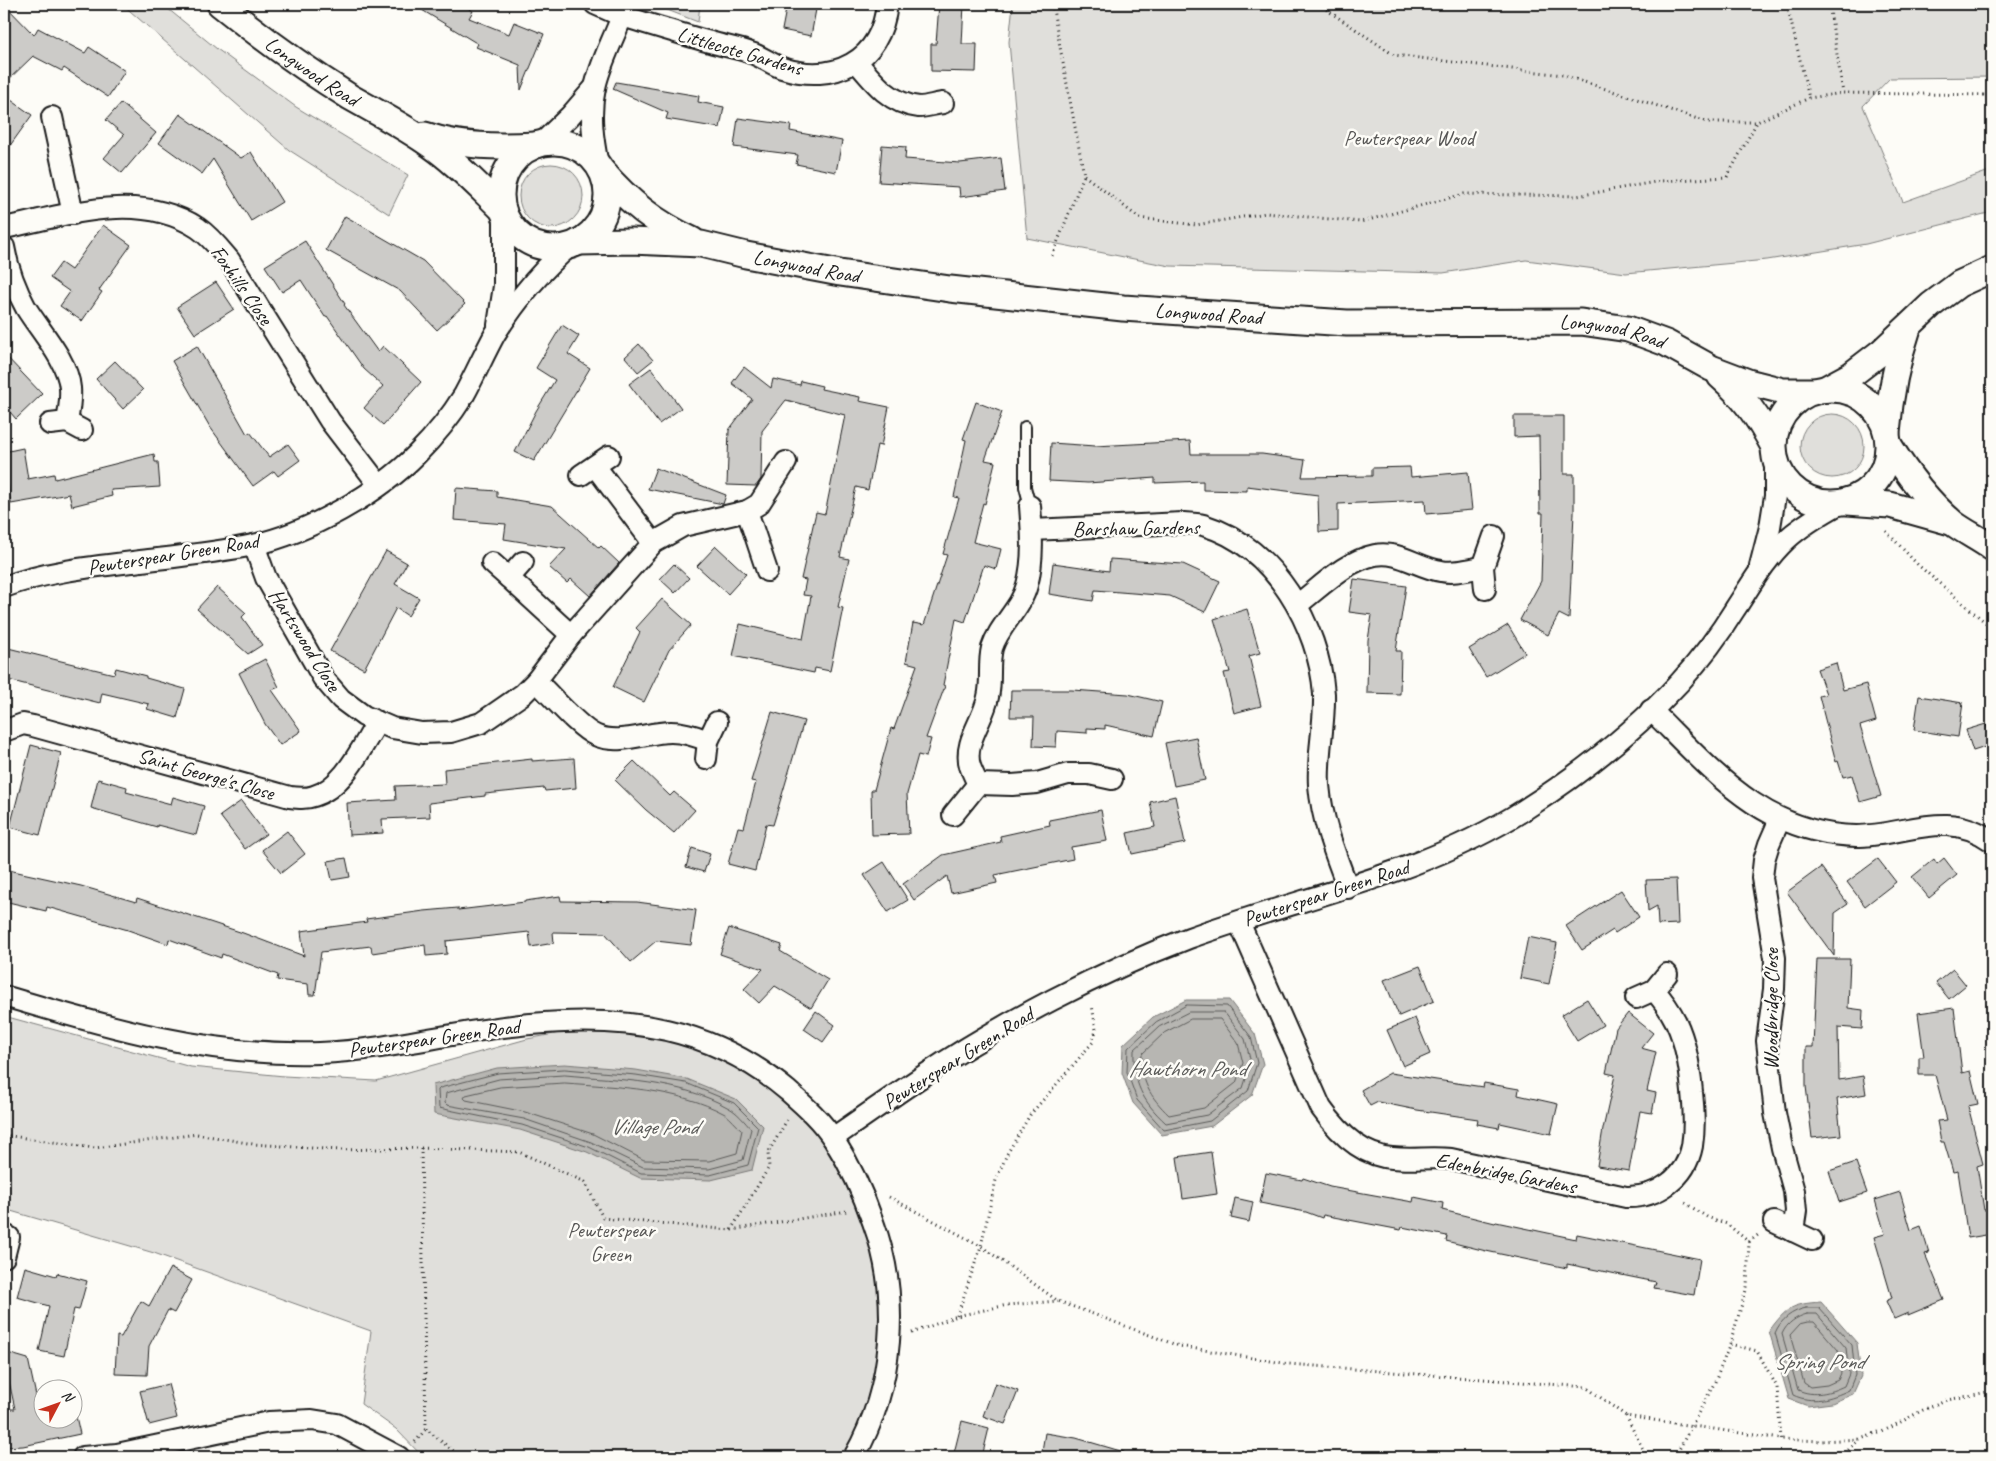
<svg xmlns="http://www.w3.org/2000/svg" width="1996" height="1461" font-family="Caveat,sans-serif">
<rect width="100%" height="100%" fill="#fdfcf7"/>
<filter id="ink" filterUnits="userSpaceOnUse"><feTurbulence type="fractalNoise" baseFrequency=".02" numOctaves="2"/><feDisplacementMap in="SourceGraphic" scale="10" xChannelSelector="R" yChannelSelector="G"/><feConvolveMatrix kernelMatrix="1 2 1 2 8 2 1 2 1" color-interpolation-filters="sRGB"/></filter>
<g filter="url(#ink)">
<!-- green -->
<g fill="#e0dfdb" stroke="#7e7e7c">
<path d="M122 4H162L217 49 296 107 408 175 389 214 289 150Z"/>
<path d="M652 4H700L698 22Z"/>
<path d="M1013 4H1992V77L1890 78 1863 106 1903 202 1992 170V212L1866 244 1767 260 1626 273 1526 260 1443 273 1170 266 1027 238 1009 42Z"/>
<circle cx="551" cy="196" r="32"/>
<circle cx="1832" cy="446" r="32"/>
<path d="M4 1016 191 1067 284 1076 376 1081 527 1039 608 1024 687 1039 779 1086 834 1138 893 1311 861 1457H423L396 1429 361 1404 371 1331 154 1253 4 1209Z"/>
</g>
<!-- water -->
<g fill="#b7b6b2" stroke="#797876">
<path d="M1186 1000H1229L1255 1034 1263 1064 1252 1095 1212 1126 1162 1135 1133 1103 1122 1073 1123 1045 1153 1017Z"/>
<path d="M565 1064 636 1070 687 1079 736 1099 763 1126 752 1170 711 1180 640 1178 587 1152 520 1130 434 1114 433 1085 497 1068Z"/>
<path d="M1821 1302 1857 1343 1861 1376 1853 1394 1832 1403 1808 1406 1789 1399 1769 1331C1787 1307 1792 1304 1821 1302Z"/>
</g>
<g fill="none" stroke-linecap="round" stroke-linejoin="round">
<!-- shore -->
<g stroke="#5a5a58" stroke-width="1">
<path d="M1187 1005 1227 1006 1251 1037 1257 1063 1248 1091 1210 1121 1164 1130 1137 1100 1127 1072 1128 1048 1156 1022Z"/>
<path d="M1189 1012H1224L1245 1039 1251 1063 1243 1088 1207 1115 1166 1123C1142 1101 1133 1083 1134 1050L1159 1027Z"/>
<path d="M1191 1019H1220L1238 1043 1243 1063 1236 1083 1204 1108 1169 1115C1150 1097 1140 1080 1142 1054L1164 1033Z"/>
<path d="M565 1069 636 1075 686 1083 734 1103 758 1127 748 1165 710 1175 641 1173 589 1147 522 1125 439 1108 438 1090 440 1088 498 1073Z"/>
<path d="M565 1075C619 1080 680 1080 729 1108 737 1112 745 1122 751 1129L743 1160 709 1169 643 1167 591 1142 524 1119 447 1105 445 1103 446 1093 499 1079Z"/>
<path d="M565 1083C618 1087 677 1088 725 1114 731 1118 736 1125 742 1130L737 1153 709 1161 644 1160 593 1134 525 1112 466 1100 464 1098 466 1095 500 1087Z"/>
<path d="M1806 1308H1819L1852 1345 1855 1375 1849 1390C1830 1399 1812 1404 1793 1395L1775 1333C1781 1319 1792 1311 1806 1308Z"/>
<path d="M1807 1314H1817L1846 1348 1849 1374 1844 1386C1829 1393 1814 1397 1798 1390L1782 1334C1787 1323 1796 1317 1807 1314Z"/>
<path d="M1808 1322H1814L1838 1350 1841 1373 1838 1380 1827 1385 1810 1387 1804 1383 1790 1335 1800 1324Z"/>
</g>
</g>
<!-- building -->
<g fill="#cccbc8" stroke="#1c1c1c">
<path d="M4 4 34 35 38 28 85 53 89 47 125 71 108 97 64 68 62 71 33 56 4 84Z"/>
<path d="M412 4H461L473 11 469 18 509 34 514 22 544 34 521 90 520 65 476 47 478 44Z"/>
<path d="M787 4H817L811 36 782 30Z"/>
<path d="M939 4H964L962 44H977L976 72 931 71V44H936Z"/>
<path d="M616 82 699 96 698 102 724 107 720 128 666 119 668 113 613 89Z"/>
<path d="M4 95 32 115 4 154Z"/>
<path d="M121 103 156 133 122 173 104 158 124 135 106 120Z"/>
<path d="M180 114 241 158 251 152 282 202 251 221 213 159 202 174 159 143Z"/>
<path d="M738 118 791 125 790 131 842 141 836 172 796 164 798 155 734 147Z"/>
<path d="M882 145 906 147 905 159 960 163 1001 158 1005 191 960 197 959 187 879 182Z"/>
<path d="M345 216 423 261 465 304 437 330 400 291 326 250Z"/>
<path d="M103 225 131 245 99 290 102 292 82 321 60 306 70 292 50 278 61 263 71 270Z"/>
<path d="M305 241 345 304 344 305 378 352 383 346 421 382 383 425 364 408 383 386 364 369 327 316 325 317 301 280 282 292 265 266Z"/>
<path d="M216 282 234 309 195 334 177 307Z"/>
<path d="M562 325 579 336 568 354 590 368 534 461 515 452 536 411 555 380 536 368Z"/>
<path d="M639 344 653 360 638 372 625 357Z"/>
<path d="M197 346 247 434 250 432 269 457 288 444 300 460 278 476 274 471 253 486 210 427 172 361Z"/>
<path d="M4 354 42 394 16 419 4 405Z"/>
<path d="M115 361 143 390 123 409 96 379Z"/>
<path d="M744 367 771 388 773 379 800 385 801 381 822 386 821 389 860 397 859 401 889 407 881 446 877 445 868 490 856 487 840 557 849 559 838 607 843 608 830 671 815 668 814 673 733 656 740 624 803 639 811 596 803 595 806 580 801 579 816 512 825 514 845 415 786 400 762 431 761 479 756 486 727 485 729 430 752 399 732 383Z"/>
<path d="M651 368 681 408 659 424 629 384Z"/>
<path d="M976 402 1002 412 985 460 995 462 985 504 983 503 973 542 1001 549 996 569 984 565 965 622 956 619 943 685 945 686 926 738 931 739 926 757 918 755 907 794 909 834 872 835 871 790H874L891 728 894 729 917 665 906 662 913 623 924 625 947 555 943 554 959 498 954 497 966 440 963 439Z"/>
<path d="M1514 416H1564V474H1574V513L1569 619 1559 614 1548 635 1520 620 1541 581 1543 513H1540L1539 436 1514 437Z"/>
<path d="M1190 441 1191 454H1262L1305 460 1302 477 1372 476V468L1410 467 1411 477 1468 472 1472 510 1426 514 1425 500 1338 504V531L1319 532 1318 495 1247 486V491L1203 490V481L1155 483V478L1088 483 1049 481 1051 443 1095 446Z"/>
<path d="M23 448 28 479 54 474 55 479 154 454 155 462H158L160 487 111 490 112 496 72 506 69 494 11 504 4 464V452Z"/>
<path d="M656 468 726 495 723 504 648 489Z"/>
<path d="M456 488 497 491V497L552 506 599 548 601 546 619 563 590 596 571 579 567 583 549 567 566 549 504 539 506 524 454 520Z"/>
<path d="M716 546 746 574 728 594 697 566Z"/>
<path d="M386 551 407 563 395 584 419 598 408 616 396 608 364 669 330 651Z"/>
<path d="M1110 559 1183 564 1220 581 1205 612 1170 596 1095 590 1093 601 1049 594 1053 563 1109 571Z"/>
<path d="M674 564 689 578 675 593 660 579Z"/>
<path d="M1354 579 1406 586 1396 651H1401L1400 694 1367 693 1368 640 1372 615 1349 612Z"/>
<path d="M217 587 246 613 242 617 262 645 248 654 197 609Z"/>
<path d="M662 599 691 625 669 650 644 702 613 687 640 632 636 628Z"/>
<path d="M1247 609 1260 653 1249 656 1261 706 1234 713 1224 673 1230 672 1214 619Z"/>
<path d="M1508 625 1525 653 1486 677 1469 649Z"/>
<path d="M4 647 114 674 116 668 146 676V678L185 689 177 718 147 709 149 704 102 693 100 703 4 679Z"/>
<path d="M265 659 279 687 272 690 301 731 280 745 265 724 239 673Z"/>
<path d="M1836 663 1843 690 1866 684 1876 721 1860 726 1881 796 1860 802 1852 775 1843 777 1838 761 1836 762 1819 696 1826 694 1817 669Z"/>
<path d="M1011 690H1072L1128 694 1162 702 1154 736 1105 725V729L1087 728V733L1057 731 1056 747 1033 746 1034 717H1010Z"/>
<path d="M1919 696 1963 703 1958 737 1914 730Z"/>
<path d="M772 712 804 721 773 825 766 824 755 871 728 864 738 827 744 828 756 782 751 781Z"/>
<path d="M1986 724 1992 745 1973 751 1966 730Z"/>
<path d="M1196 737 1205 780 1174 786 1165 743Z"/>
<path d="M31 745 61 753 40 835 10 827Z"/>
<path d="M574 758 576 788 545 791 544 788 485 794V796L429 803 430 817 382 819 383 833 349 835 347 803 396 800 395 786 445 784 444 769 532 759V761Z"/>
<path d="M634 761 670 796 674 792 695 810 674 833 646 810 615 780Z"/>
<path d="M98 779 127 787 126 792 171 804 173 797 204 806 196 835 157 825V827L91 808Z"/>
<path d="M1175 796 1185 843 1132 854 1127 833 1155 827 1150 802Z"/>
<path d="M241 801 266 834 245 849 220 816Z"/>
<path d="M1101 810 1107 841 1071 847 1073 859 995 875 997 883 951 893 947 876 914 900 903 884 943 855 1001 842 1000 836 1050 825 1049 820Z"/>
<path d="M287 831 305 854 281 873 262 850Z"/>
<path d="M692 848 710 854 704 872 686 867Z"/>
<path d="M346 858 350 877 332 880 328 861Z"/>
<path d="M1944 858 1957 875 1929 898 1912 877 1934 859 1937 864Z"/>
<path d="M1878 859 1896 882 1865 906 1847 882Z"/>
<path d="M884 862 908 900 888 912 864 875Z"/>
<path d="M1821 867 1848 904 1835 913 1834 956 1787 892Z"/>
<path d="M4 869 81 886 136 902 137 898 243 933 304 956 301 931 367 922 366 919 424 911 458 908V910L525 902V901L560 896 561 901 637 902 696 910 691 945 656 941 631 962 605 933 553 932 554 943 531 947 529 932 446 941 447 954 426 956 425 945 372 953 371 946 321 952 315 995H309L308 984 277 980 278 975 222 954 221 958 169 939 168 944 128 930 47 907 46 911 4 901Z"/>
<path d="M1676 879 1678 924 1658 925 1657 906 1648 911 1646 880Z"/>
<path d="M1621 890 1639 917 1615 933 1613 930 1582 950 1566 926Z"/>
<path d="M729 928 782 945 780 951 828 980 811 1008 775 986 759 1003 744 989 763 969 720 954Z"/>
<path d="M1528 937 1557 943 1549 984 1520 978Z"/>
<path d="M1817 959H1850L1848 1008 1863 1010 1862 1029 1838 1027 1839 1080 1863 1076 1866 1094 1837 1099 1841 1135 1812 1138 1806 1086V1047H1813Z"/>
<path d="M1420 966 1434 1001 1399 1016 1384 980Z"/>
<path d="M1953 969 1966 985 1949 999 1936 983Z"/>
<path d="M1587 999 1603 1025 1577 1041 1561 1015Z"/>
<path d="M1954 1008 1962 1073 1970 1071 1978 1104 1968 1106 1983 1164 1977 1166 1984 1210 1992 1209V1234L1968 1238 1958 1171 1953 1172 1944 1142H1941L1937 1121 1947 1120 1935 1075H1919V1057H1924L1918 1013Z"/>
<path d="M816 1011 835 1025 823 1042 804 1029Z"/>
<path d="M1628 1013 1653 1033 1641 1048 1656 1052 1647 1091 1656 1093 1652 1113 1640 1111 1629 1171 1597 1166 1603 1129 1615 1075 1606 1073 1616 1028Z"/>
<path d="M1415 1018 1430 1054 1403 1066 1387 1030Z"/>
<path d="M1390 1073 1483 1087 1484 1083 1519 1089 1518 1095 1558 1104 1551 1134 1500 1123 1499 1128 1477 1124 1478 1119 1417 1110 1378 1102 1370 1106 1361 1090Z"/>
<path d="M1211 1152 1217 1194 1183 1199 1177 1157Z"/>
<path d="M1856 1162 1867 1193 1839 1202 1829 1171Z"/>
<path d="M1266 1173 1302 1180 1303 1178 1330 1187 1413 1202 1414 1197 1443 1203 1442 1210 1495 1223 1496 1222 1576 1239 1577 1234 1700 1259 1694 1295 1654 1288 1656 1282 1567 1264V1268L1486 1251 1446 1241 1447 1236 1402 1227 1401 1230 1323 1215 1322 1218 1306 1212 1260 1203Z"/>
<path d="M1900 1192 1911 1230 1921 1226 1929 1253 1925 1254 1944 1300 1908 1315V1313L1894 1319 1886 1301 1892 1298 1874 1237 1885 1234 1875 1200Z"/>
<path d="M1235 1198 1253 1202 1249 1222 1231 1218Z"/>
<path d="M25 1267 56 1276 57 1273 87 1281 79 1310 74 1309 64 1356 39 1351 49 1306 17 1297Z"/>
<path d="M170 1268 192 1280 174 1313 168 1310 149 1346 147 1375 115 1374 117 1336 121 1337 141 1301 149 1306Z"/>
<path d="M4 1352 28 1359 38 1405 42 1404V1418H72V1399L80 1434 23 1446 4 1447V1409H15L7 1372 4 1371Z"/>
<path d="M995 1383 1018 1391 1005 1424 983 1416Z"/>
<path d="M168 1384 177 1418 149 1425 140 1391Z"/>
<path d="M962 1421 989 1428 982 1457H953Z"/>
<path d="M1045 1433 1076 1438 1124 1452 1123 1457H1041Z"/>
</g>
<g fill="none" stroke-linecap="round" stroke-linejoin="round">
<!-- service casing -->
<g stroke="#1c1c1c" stroke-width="14">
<path id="service" d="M1025 427V487L1030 506"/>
</g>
<!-- minor casing -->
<g stroke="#1c1c1c" stroke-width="24">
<g id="minor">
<path d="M595 4 622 16"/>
<path d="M857 62C874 83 891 104 919 107 926 107 935 104 943 103"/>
<path d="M52 117 73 214"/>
<path d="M541 144 570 116 595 87"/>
<path d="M598 165C593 140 589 114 595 88 599 66 614 38 622 16 652 25 681 34 710 42 723 46 738 48 751 53 761 56 771 64 782 68 834 84 881 62 887 4"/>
<path d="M4 228C67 215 139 190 198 228 211 237 220 249 230 261L330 421 379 485"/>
<path d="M4 247C8 269 15 288 26 308 40 331 68 361 70 388 71 400 69 411 67 422"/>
<path d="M498 325 504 286V214"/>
<path d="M50 424 67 422 82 430"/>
<path d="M595 466 653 543"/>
<path d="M581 475 609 456"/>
<path d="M1030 506C1032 531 1034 560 1027 585 1021 609 999 625 992 648 988 664 992 681 988 697 984 720 963 742 970 766 972 772 975 778 978 784L1012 785 1037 783 1068 774H1089L1112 779"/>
<path d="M747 511 767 571"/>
<path d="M1032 530 1183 523C1191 524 1199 523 1206 526 1274 547 1319 626 1324 694 1325 725 1317 755 1319 785 1322 821 1335 854 1348 888"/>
<path d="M254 545 266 578 323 678 341 699 364 716 392 728 422 733 451 732 481 723 523 694 536 681 571 635 653 543 683 526 747 511 759 504 786 462"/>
<path d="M492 563 509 578 523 562"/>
<path d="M1760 566 1770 527 1775 496V457"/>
<path d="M509 578 571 635"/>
<path d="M4 587C50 570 100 566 149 560 183 556 219 552 253 545 308 533 378 494 417 454 435 436 451 416 464 395 475 375 484 354 495 334 516 301 541 270 571 245"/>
<path d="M1485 589 1483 567 1494 536"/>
<path d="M1297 605C1321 587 1345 561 1375 555 1398 550 1419 568 1441 571 1455 574 1469 569 1483 567"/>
<path d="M536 681C550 694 579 728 595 735 618 746 647 732 671 732 684 732 696 736 708 741"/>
<path d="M1651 710C1712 770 1763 834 1856 836 1906 836 1946 808 1992 841"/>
<path d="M4 731 23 724 33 726 290 797C298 798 306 799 314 796 344 787 361 748 377 723"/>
<path d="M706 759 708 741 717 722"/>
<path d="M953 815 978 784"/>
<path d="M1780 819 1769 844 1764 860 1762 878 1775 958 1774 989 1767 1041 1775 1113 1782 1148 1794 1191 1796 1211 1793 1231"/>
<path d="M1239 922 1321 1108C1338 1132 1361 1156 1392 1158 1412 1160 1431 1157 1451 1159L1626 1197C1657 1198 1686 1178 1692 1146 1695 1128 1694 1110 1692 1092 1690 1068 1686 1043 1676 1022 1670 1010 1663 1000 1654 990"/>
<path d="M4 996C107 1027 211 1057 320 1053 391 1050 460 1030 531 1024 627 1015 712 1027 788 1091 805 1106 822 1121 834 1140 850 1165 863 1193 873 1222 901 1297 894 1387 854 1457"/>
<path d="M1636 998 1654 990 1667 974"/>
<path d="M833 1138C863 1117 893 1096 923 1076 1002 1023 1100 972 1189 938 1301 897 1422 875 1524 810 1580 774 1635 731 1680 682 1700 660 1719 635 1735 609 1751 585 1764 561 1786 540 1802 525 1821 514 1841 503"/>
<path d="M1774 1222 1812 1240"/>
<path d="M4 1235 9 1237 4 1257"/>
<path d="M83 1457 117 1454 269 1422 312 1420 337 1424 399 1457"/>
</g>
</g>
<!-- tertiary casing -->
<g stroke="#1c1c1c" stroke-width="29">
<g id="tertiary">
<path id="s1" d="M220 4C261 37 305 69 350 97 378 113 406 127 432 146 458 164 480 188 503 210"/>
<path d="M425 135C461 147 498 147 536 145"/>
<circle cx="554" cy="195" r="53"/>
<path d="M602 171C629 202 655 223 692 240"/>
<path id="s2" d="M579 242 631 241 701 244 746 255 840 273 950 289 1123 308 1347 323 1581 322 1628 329 1666 343 1711 368 1748 382 1783 391H1813"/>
<path d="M1720 376C1744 397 1758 417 1773 445"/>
<circle cx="1831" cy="446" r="57"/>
<path d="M1825 389 1851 375 1881 352 1931 305 1959 284 1992 269"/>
<path d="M1887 432C1890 395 1896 363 1908 328"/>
<path d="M1889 445C1907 474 1926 500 1953 523 1965 532 1980 539 1992 548"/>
<path d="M1847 502 1890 505 1947 521"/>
</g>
</g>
<!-- path -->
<g stroke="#1c1c1c" stroke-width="3" stroke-dasharray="1 4" stroke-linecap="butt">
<path d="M1052 4 1084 175 1052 256"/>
<path d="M1318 4 1394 55 1563 75 1707 122H1757L1809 98 1843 93 1992 95"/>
<path d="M1781 4 1789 13 1809 98"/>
<path d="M1829 4 1843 93"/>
<path d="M1084 175 1139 218 1196 225 1266 213 1361 222 1464 194 1577 196 1661 181 1727 177 1757 122"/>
<path d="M1886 531 1918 565 1992 628"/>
<path d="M4 1135 95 1148 197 1134 253 1144 340 1150 421 1148 519 1152 585 1182 603 1218 731 1230 847 1211"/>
<path d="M421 1148 426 1429 461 1457"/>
<path d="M889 1197 981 1246 1058 1301 1179 1346 1289 1364 1586 1387 1626 1416 1781 1439 1821 1441 1860 1439"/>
<path d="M731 1230 769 1167 768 1153 787 1120"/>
<path d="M1749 1242 1758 1235"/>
<path d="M957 1316 981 1246 996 1180 1007 1154 1030 1115 1093 1042 1096 1030 1092 1005"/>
<path d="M912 1333 957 1316 1007 1305 1058 1301"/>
<path d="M1730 1344 1757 1351 1777 1387 1781 1439"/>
<path d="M1626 1416 1647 1457"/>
<path d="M415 1442 426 1429"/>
<path d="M1675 1457 1715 1382 1730 1344 1747 1287 1749 1242 1727 1224 1707 1217 1682 1201"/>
<path d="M1841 1457 1860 1439 1882 1432 1923 1410 1943 1401 1992 1391"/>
</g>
<!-- service -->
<use href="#service" stroke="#fdfcf7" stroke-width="10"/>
<!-- minor -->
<use href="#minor" stroke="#fdfcf7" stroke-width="20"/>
<!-- tertiary -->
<use href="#tertiary" stroke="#fdfcf7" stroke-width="25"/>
</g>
</g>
<g text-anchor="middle" stroke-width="5" stroke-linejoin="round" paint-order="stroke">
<!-- street labels -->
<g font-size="21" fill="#1c1c1c" stroke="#fdfcf7">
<text transform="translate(740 51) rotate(16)" y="7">Littlecote Gardens</text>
<text dy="7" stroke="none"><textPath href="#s1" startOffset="114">Longwood Road</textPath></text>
<text dy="7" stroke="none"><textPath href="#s2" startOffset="230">Longwood Road</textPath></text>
<text transform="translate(242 285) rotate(55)" y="7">Foxhills Close</text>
<text dy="7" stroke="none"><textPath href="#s2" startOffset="635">Longwood Road</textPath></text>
<text dy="7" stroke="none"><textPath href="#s2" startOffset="1040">Longwood Road</textPath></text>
<text transform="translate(1136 528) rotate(-1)" y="7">Barshaw Gardens</text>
<text transform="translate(173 554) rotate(-9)" y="7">Pewterspear Green Road</text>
<text transform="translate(305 640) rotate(58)" y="7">Hartswood Close</text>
<text transform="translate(206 774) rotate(16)" y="7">Saint George's Close</text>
<text transform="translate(1326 893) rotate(-18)" y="7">Pewterspear Green Road</text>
<text transform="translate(1771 1009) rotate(-90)" y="7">Woodbridge Close</text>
<text transform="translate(434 1038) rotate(-8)" y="7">Pewterspear Green Road</text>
<text transform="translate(958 1058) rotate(-32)" y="7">Pewterspear Green Road</text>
<text transform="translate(1506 1173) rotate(11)" y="7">Edenbridge Gardens</text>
</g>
<!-- park labels -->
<g font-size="21" fill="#575655" stroke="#fdfcf7">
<text x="1409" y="145">Pewterspear Wood</text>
<text x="611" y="1237">Pewterspear<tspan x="611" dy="24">Green</tspan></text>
</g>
<!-- water labels -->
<g font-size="22" font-style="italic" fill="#5a5a58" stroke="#fdfcf7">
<text x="1187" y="1076">Hawthorn Pond</text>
<text x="654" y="1134">Village Pond</text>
<text x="1819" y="1369">Spring Pond</text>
</g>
</g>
<!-- margin -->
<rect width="1996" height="1461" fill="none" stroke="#fdfcf7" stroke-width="20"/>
<rect x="10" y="10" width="1976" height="1441" fill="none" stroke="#1c1c1c" stroke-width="2" filter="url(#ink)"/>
<!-- north arrow -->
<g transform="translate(58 1404) rotate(49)"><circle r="24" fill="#fdfcf7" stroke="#a3a29f"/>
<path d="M0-4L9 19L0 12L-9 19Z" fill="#c8321e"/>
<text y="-8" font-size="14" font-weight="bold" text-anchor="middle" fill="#1c1c1c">N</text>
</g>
</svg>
